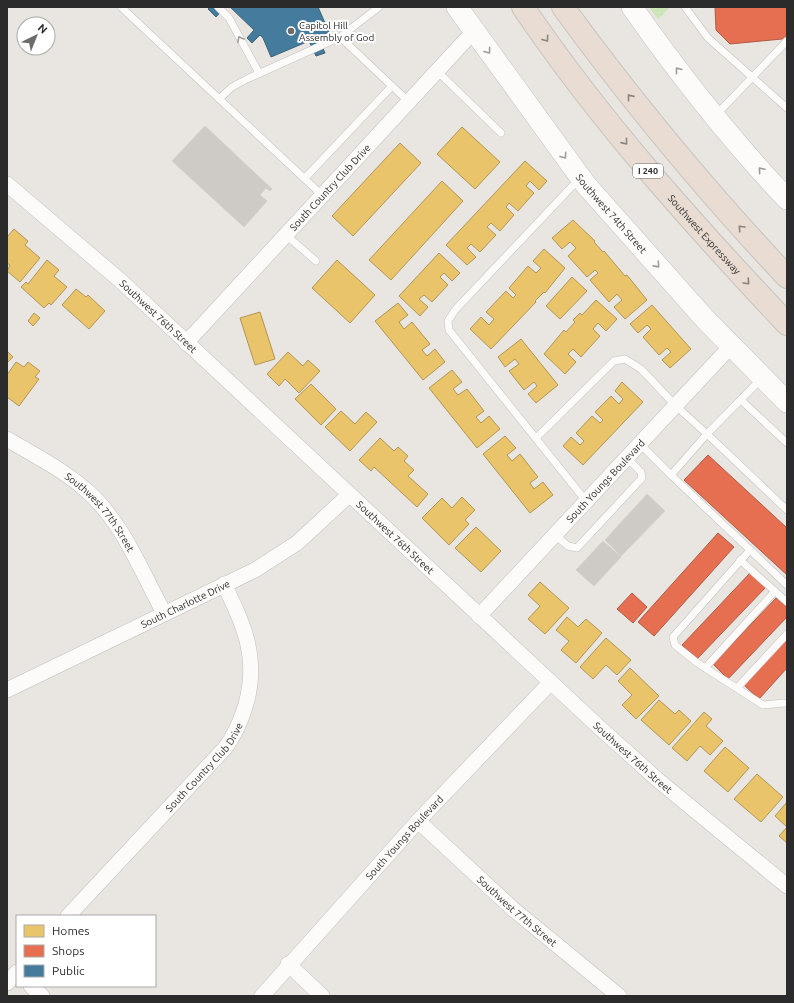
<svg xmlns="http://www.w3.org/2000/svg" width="794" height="1003" font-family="Ubuntu,sans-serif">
<defs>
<pattern id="grass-tufts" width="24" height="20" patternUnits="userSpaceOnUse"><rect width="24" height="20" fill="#cde5b8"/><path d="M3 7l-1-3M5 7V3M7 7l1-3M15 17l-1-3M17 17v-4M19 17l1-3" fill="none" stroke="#b0c59e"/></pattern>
</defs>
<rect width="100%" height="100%" fill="#e9e5e0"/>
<!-- grass -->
<path fill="url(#grass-tufts)" d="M649 7H670L658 19Z"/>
<!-- homes -->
<g fill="#e9c46a" stroke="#b09657">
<path d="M462 127 500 162 475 189 437 154Z"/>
<path d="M400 143 421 163 353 236 332 216Z"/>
<path d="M525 161 547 181 539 190 530 181 526 186 534 193 518 211 509 203 506 207 514 215 500 231 491 223 487 227 496 235 480 252 471 244 467 248 476 257 467 265 446 245Z"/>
<path d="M442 181 463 201 391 280 369 260Z"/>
<path d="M573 220 595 241 594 242 603 252 604 251 625 276 627 275 647 300 625 319 614 307 622 300 617 294 609 302 590 280 598 273 595 270 587 277 568 256 576 248 570 242 562 249 552 238Z"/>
<path d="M14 229 28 241 25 245 40 258 20 282 7 271 10 265 7 263V237Z"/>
<path d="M544 249 565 268 545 293 544 292 535 301 536 302 491 349 470 329 481 317 489 325 494 319 486 312 506 291 513 298 516 295 509 288 528 266 536 273 541 268 533 261Z"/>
<path d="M439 253 460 273 452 281 444 273 440 277 448 285 432 302 424 295 419 299 428 307 420 316 399 296Z"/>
<path d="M47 260 59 270 54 276 67 287 51 305 49 303 44 308 21 287 26 282 28 284Z"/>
<path d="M337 260 375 295 350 323 312 288Z"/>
<path d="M572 277 587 291 560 319 546 306Z"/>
<path d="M76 289 86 297 88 295 105 311 89 329 62 305Z"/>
<path d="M596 300 617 319 606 331 598 323 593 329 600 336 581 357 573 349 568 354 576 362 565 374 544 354 564 330 566 332 575 322 573 320 580 313 582 315Z"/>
<path d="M398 303 408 315 399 322 404 329 412 322 430 344 422 350 427 356 435 349 445 362 423 380 375 321Z"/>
<path d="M652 305 691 349 670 368 662 360 671 352 667 348 659 355 643 337 651 329 647 325 638 333 630 324Z"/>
<path d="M260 312 275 359 255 365 240 318Z"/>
<path d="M34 313 40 318 33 326 28 321Z"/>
<path d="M521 339 558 385 536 403 528 394 537 386 534 382 524 390 509 371 519 364 515 359 505 367 498 357Z"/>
<path d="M7 351 13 357 7 363Z"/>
<path d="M288 352 303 366 308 360 320 371 299 393 285 379 279 386 267 374Z"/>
<path d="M16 362 24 367 28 362 40 371 35 377 39 379 19 406 7 397V375Z"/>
<path d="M452 370 462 382 453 389 458 395 467 389 484 411 476 417 481 423 489 416 500 429 477 448 429 388Z"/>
<path d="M622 382 643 402 583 465 563 446 571 437 580 445 584 441 576 433 592 416 600 423 603 420 595 412 611 396 619 404 623 399 615 391Z"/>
<path d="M311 384 336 409 321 425 295 399Z"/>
<path d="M341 411 355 424 366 412 377 422 350 451 325 427Z"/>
<path d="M505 436 516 448 507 455 512 461 520 454 538 477 530 483 534 489 543 482 553 495 530 513 483 454Z"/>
<path d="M380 438 394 451 398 447 408 456 404 461 414 470 408 476 428 494 417 507 374 467 371 471 359 460Z"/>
<path d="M462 497 475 510 465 520 469 524 449 545 422 518 442 498 452 508Z"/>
<path d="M476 527 501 551 481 572 455 548Z"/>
<path d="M540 582 569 608 545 634 528 619 540 606 528 595Z"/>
<path d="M567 617 578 627 586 619 602 633 576 663 561 650 569 641 556 630Z"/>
<path d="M606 638 631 660 617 675 606 665 593 679 580 667Z"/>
<path d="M630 668 659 696 636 719 622 705 632 695 618 681Z"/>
<path d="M659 700 675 714 679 710 691 721 669 745 641 720Z"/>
<path d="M704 712 712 719 706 726 723 741 710 755 700 746 687 761 672 748Z"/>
<path d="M725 747 749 768 728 792 704 771Z"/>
<path d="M757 774 783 797 761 822 734 799Z"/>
<path d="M787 802V827L775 816Z"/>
<path d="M787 827V843L779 836Z"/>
</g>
<!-- shops -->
<g fill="#e76f51" stroke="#af5b46">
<path d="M715 7H787V35L782 39 730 44 716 30Z"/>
<path d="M708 455 787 528V575L684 480Z"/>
<path d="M718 533 734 547 654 636 638 622Z"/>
<path d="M750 573 766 587 697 659 682 645Z"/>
<path d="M632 593 647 607 633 623 617 609Z"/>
<path d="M776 598 787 607V617L728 679 713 664Z"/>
<path d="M787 637V668L759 699 744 685Z"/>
</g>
<!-- public -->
<g fill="#457b9d" stroke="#3d637b">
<path d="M210 7H225L216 17 208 9Z"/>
<path d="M230 7H318L329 32 318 37 325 53 316 56 309 41 271 57 263 38 260 35 252 43 247 38 254 30Z"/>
</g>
<!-- building -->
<g fill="#cecbc7" stroke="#d4d1cc">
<path d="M205 126 272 189 270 191 266 188 260 195 267 201 244 227 172 161Z"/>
<path d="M647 494 665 511 621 556 605 540Z"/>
<path d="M603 541 621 557 594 586 576 570Z"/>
</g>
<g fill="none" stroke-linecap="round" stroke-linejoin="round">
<!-- service casing -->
<g stroke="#c2c1c2" stroke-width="8">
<g id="service">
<path d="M121 7 322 195"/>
<path d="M218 7 229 18 259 73"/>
<path d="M685 7 708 38 787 108"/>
<path d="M340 37 409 102"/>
<path d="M437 71 501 133"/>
<path d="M219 99 232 87 247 79 340 37 379 7"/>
<path d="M716 115 787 41"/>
<path d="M305 178 392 86"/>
<path d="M579 179 455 310 448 321 449 330 586 501"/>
<path d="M286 235 316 261"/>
<path d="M741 400 787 443"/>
<path d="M536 438 614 361 625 359 641 369 676 406 707 434 761 379"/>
<path d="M640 444 671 475 707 434 787 510"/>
<path d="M671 475 787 585"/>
<path d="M555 535 568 546 577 548 642 478 641 472 627 458"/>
<path d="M750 550 673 637 675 645 696 662 763 705 784 703"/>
<path d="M740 560 787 602"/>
<path d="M705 668 775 591"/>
<path d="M737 688 787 634"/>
</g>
</g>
<!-- minor casing -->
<g stroke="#c2c1c2" stroke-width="16">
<g id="minor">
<path id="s1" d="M7 184 122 282 600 728 659 781 787 886"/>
<path id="s2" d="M186 343 474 31"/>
<path id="s3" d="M7 439C34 455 62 469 86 490 123 522 141 571 164 613"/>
<path id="s4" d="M479 616 731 346"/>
<path id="s5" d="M7 690 255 570 297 543 349 495"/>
<path id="s6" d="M418 821 513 909 619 996"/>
<path id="s7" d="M68 916 225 748C235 735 241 721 246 704 259 657 244 626 224 584"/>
<path d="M288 964 322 996"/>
<path d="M7 983 17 972"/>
<path d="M31 986 42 996"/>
<path id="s8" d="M262 996 418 821 550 683"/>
</g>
</g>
<!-- secondary casing -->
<g stroke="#c2c1c2" stroke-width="22">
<g id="secondary">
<path id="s9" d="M457 7 586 185 705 319 787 402"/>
<path d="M632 7C679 74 731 140 787 199"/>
</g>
</g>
<!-- motorway casing -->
<g stroke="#c5c3c1" stroke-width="24">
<g id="motorway">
<path id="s10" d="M523 7C600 121 693 224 787 324"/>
<path d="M563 7C633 103 706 191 787 277"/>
</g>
</g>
<!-- service -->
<use href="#service" stroke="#fcfbfa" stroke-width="7"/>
<!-- minor -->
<use href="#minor" stroke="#fcfbfa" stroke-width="15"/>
<!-- secondary -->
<use href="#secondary" stroke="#fcfbfa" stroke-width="21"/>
<!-- motorway -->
<use href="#motorway" stroke="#e9dcd3" stroke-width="22"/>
</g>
<!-- one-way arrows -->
<defs><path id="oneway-chevron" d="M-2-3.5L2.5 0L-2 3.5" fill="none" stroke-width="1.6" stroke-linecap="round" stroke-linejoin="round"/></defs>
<g stroke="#9e9d9d">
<use href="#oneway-chevron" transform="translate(240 39) rotate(-118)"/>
<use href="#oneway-chevron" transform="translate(488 51) rotate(54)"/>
<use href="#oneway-chevron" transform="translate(678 70) rotate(-128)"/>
<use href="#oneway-chevron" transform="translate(564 156) rotate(54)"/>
<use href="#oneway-chevron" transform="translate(761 170) rotate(-131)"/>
<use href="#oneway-chevron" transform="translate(657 265) rotate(48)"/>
</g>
<g stroke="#8a847f">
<use href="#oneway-chevron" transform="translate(546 39) rotate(54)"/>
<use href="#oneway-chevron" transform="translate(630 97) rotate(-129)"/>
<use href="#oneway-chevron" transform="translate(625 142) rotate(51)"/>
<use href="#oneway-chevron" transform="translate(741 228) rotate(-133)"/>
<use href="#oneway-chevron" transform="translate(747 282) rotate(47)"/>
</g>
<!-- markers -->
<circle fill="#6e6c6a" stroke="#fff" stroke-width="1.5" cx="291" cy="31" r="4"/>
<g text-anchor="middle" stroke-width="4" stroke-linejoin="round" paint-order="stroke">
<!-- shield labels -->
<rect fill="#fff" stroke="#6b6b6b" stroke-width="1" x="633" y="164" width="30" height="14" rx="3"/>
<g font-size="9" font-weight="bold" fill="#2b2b2b">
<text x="648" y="174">I 240</text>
</g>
<!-- poi labels -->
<g font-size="10" fill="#2b2b2b" stroke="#fff" text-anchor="start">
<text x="299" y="29">Capitol Hill<tspan x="299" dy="12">Assembly of God</tspan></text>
</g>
<!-- street labels -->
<g font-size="10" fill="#2b2b2b" stroke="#fff">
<text dy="4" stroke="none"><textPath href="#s2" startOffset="212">South Country Club Drive</textPath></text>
<text dy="4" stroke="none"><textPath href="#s9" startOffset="258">Southwest 74th Street</textPath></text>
<text dy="4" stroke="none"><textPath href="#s10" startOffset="291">Southwest Expressway</textPath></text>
<text dy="4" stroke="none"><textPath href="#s1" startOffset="201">Southwest 76th Street</textPath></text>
<text dy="4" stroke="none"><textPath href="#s4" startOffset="185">South Youngs Boulevard</textPath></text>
<text dy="4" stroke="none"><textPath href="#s3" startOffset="120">Southwest 77th Street</textPath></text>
<text dy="4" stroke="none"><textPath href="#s1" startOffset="525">Southwest 76th Street</textPath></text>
<text dy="4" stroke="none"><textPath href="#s5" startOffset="198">South Charlotte Drive</textPath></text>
<text dy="4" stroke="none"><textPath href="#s1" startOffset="849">Southwest 76th Street</textPath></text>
<text dy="4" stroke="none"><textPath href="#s7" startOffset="202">South Country Club Drive</textPath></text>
<text dy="4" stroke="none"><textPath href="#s8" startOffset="213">South Youngs Boulevard</textPath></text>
<text dy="4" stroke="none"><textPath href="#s6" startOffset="134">Southwest 77th Street</textPath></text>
</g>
</g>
<!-- border -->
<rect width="794" height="1003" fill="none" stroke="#2b2b2b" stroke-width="16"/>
<!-- legend -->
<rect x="16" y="915" width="140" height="72" fill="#ffffff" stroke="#aaaaaa"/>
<rect x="24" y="925" width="20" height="12" fill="#e9c46a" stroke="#aaaaaa"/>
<text x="52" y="935" font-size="12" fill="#2b2b2b">Homes</text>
<rect x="24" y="945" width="20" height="12" fill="#e76f51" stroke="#aaaaaa"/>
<text x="52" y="955" font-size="12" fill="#2b2b2b">Shops</text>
<rect x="24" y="965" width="20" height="12" fill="#457b9d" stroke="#aaaaaa"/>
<text x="52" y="975" font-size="12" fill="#2b2b2b">Public</text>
<!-- north arrow -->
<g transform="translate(36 36) rotate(43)"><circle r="19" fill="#ffffff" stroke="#aaaaaa"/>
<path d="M0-3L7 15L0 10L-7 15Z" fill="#6e6c6a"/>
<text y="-6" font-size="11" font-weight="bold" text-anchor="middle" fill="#2b2b2b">N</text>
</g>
</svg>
